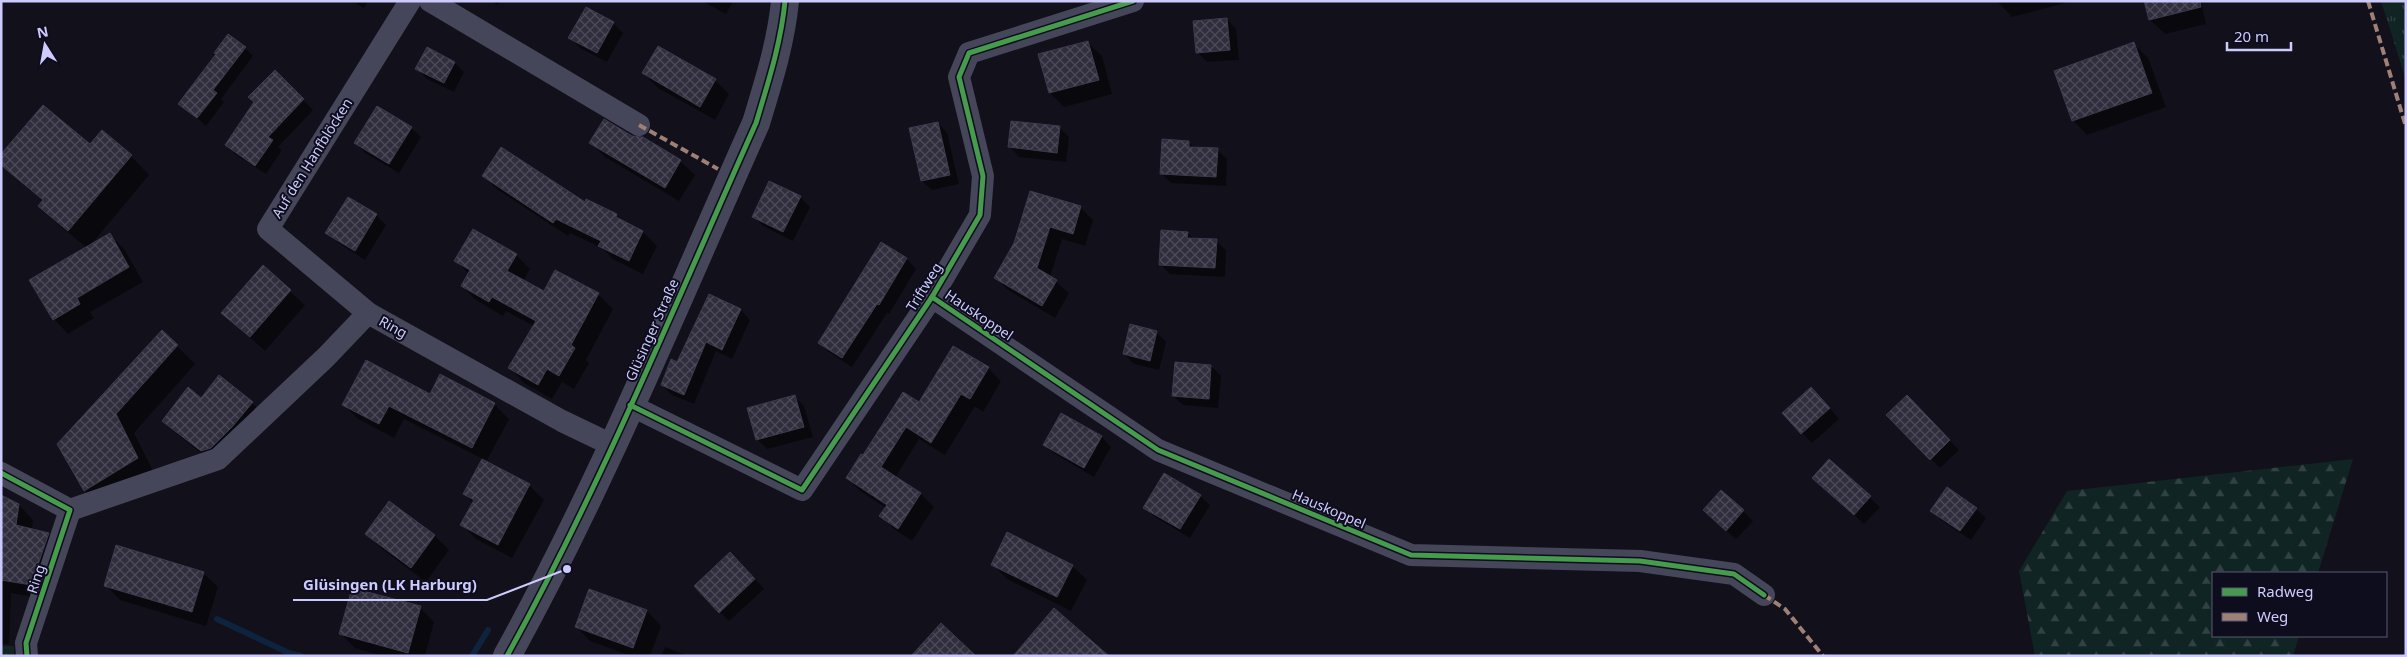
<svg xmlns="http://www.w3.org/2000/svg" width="2407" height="657" font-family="'Noto Sans',sans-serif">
<defs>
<pattern id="grass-tufts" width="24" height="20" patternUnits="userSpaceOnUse" patternTransform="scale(1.25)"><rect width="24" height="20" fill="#102423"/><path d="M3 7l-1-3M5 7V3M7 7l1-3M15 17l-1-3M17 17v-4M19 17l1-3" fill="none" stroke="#324244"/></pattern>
<pattern id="forest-firs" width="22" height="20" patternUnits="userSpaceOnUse" patternTransform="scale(1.25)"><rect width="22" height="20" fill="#102423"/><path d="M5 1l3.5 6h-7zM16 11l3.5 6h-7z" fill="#324244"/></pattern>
<pattern id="building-cross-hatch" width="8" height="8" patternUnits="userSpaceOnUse" patternTransform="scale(1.25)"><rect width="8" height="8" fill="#302e3c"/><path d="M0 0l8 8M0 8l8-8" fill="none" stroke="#4d4b59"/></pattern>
</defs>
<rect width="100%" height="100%" fill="#12101a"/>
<!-- grass -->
<g fill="url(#grass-tufts)">
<path d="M2381 1H2406V80Z"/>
<rect x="1" y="646" width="13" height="10"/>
</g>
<!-- forest -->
<path fill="url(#forest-firs)" d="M2353 459 2318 573H2213V636H2299L2293 656H2035L2019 571 2067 491Z"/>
<!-- shadow -->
<g fill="#0007">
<path d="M352 1H368L364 8Z"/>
<path d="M491 1H500L498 5Z"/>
<path d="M702 1H733L726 14Z"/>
<path d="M1997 1H2065V3L2012 17Z"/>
<path d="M2146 1H2201L2206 24 2165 34 2150 20Z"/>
<path d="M1227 19 1236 29 1239 60 1207 62 1197 52Z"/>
<path d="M613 23 623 33 607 62 580 48 570 38Z"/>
<path d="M1087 42 1102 56 1112 94 1064 107 1050 93Z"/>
<path d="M2134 44 2148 58 2166 107 2087 135 2073 120Z"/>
<path d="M245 48 253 56 221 99 224 102 206 126 180 103Z"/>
<path d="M455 63 464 72 454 92 427 79 417 69Z"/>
<path d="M275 72 313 110 278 147 282 150 266 174 236 155 226 145Z"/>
<path d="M643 73 715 80 729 94 715 120 658 88Z"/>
<path d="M938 123 947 133 959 184 932 190 922 181Z"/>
<path d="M411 128 421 137 399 173 365 153 356 143Z"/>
<path d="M1059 128 1069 137 1066 162 1019 157 1010 147Z"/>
<path d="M1188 142 1195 148 1217 150 1227 159 1226 186 1171 183 1161 173Z"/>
<path d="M591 143 680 161 695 175 679 201 605 157Z"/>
<path d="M90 146 131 156 149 175 89 247 110 235 124 249 143 282 90 312 94 318 68 334 54 319 87 248 58 224 39 206 43 201 1 164Z"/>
<path d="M483 176 586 204 616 215 624 223 643 232 657 246 643 274 614 260 602 248 570 233 568 236 498 190Z"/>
<path d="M800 197 810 207 793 241 763 226 753 216Z"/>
<path d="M348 198 376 215 386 225 365 260 337 242 327 233Z"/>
<path d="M1080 207 1093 220 1085 246 1062 239 1050 277 1069 293 1055 318 1008 290 995 278 1015 243Z"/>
<path d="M1187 233 1194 239 1216 241 1226 250 1225 277 1170 274 1160 264Z"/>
<path d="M882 244 907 259 916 269 889 314 887 313 852 367 829 352 819 343Z"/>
<path d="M516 255 530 269 523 281 545 293 556 272 598 294 613 309 586 360 589 363 574 389 562 382 552 399 524 383 510 368 534 326 506 311 503 316 476 300 462 286 469 274 456 261Z"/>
<path d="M263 267 305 305 265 351 223 313Z"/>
<path d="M709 296 741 310 750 320 732 359 716 351 694 404 672 395 662 385 677 363Z"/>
<path d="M1156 332 1166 342 1159 370 1134 364 1124 354Z"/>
<path d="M177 346 195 364 134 433 156 477 104 509 85 490 59 444Z"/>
<path d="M1211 366 1221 376 1218 408 1183 405 1173 396Z"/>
<path d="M988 368 1001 381 983 412 975 406 945 455 919 439 895 478 921 494 934 507 912 541 894 529 881 516 886 508 860 491 847 478 864 457 919 404Z"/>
<path d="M441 376 494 404 509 419 486 462 529 485 544 500 512 558 476 539 462 525 473 503 464 494 483 459 404 419 394 438 358 419 344 405 431 395Z"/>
<path d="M794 396 804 406 813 437 767 449 757 439Z"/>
<path d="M1907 397 1959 450 1940 468 1888 415Z"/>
<path d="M1821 398 1839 419 1812 443 1802 433Z"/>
<path d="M201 399 252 403 266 417 216 465 178 435 163 421Z"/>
<path d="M1062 415 1102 437 1111 447 1094 477 1055 454 1045 445Z"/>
<path d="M1829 461 1880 507 1864 524 1824 487Z"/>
<path d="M1722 491 1753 521 1736 539 1714 520Z"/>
<path d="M1200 496 1210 505 1190 538 1155 517 1145 507Z"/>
<path d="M1 497 19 505 33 520 32 530 48 534 62 549 46 599 11 593 9 644H1Z"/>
<path d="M389 503 435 536 449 550 426 582 381 548 366 534Z"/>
<path d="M1976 509 1986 518 1971 540 1942 521 1932 511Z"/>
<path d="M740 563 764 589 729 621 720 612Z"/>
<path d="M993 565 1072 566 1087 580 1071 611 1007 579Z"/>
<path d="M203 573 218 587 206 626 120 600 106 585Z"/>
<path d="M590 590 647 611 661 626 650 656H631L590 641 576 626Z"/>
<path d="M420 608 434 622 425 656H383L355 648 341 634Z"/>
<path d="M665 647 688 656H661Z"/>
</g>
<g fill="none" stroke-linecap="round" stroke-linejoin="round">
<!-- stream -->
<g stroke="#0e233d" stroke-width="6">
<path d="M217 619 289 653 301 656"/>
<path d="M472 656 488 630"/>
</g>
</g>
<!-- building -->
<g fill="url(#building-cross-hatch)" stroke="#3d3a4e">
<path d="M2144 1H2200L2201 7 2149 20Z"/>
<path d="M586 7 614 22 597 53 568 38Z"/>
<path d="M1227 18 1230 50 1196 53 1193 21Z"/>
<path d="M228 34 246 47 213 90 217 93 197 118 178 104 216 54 214 53Z"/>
<path d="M1088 41 1099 80 1049 93 1038 54Z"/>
<path d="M2134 42 2152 93 2072 121 2054 71Z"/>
<path d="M658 46 716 79 700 107 642 73Z"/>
<path d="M427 47 455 62 444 83 415 69Z"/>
<path d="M275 70 304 99 268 137 273 140 255 166 225 145 254 102 248 97Z"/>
<path d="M43 105 90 144 102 130 132 155 68 231 38 206 43 200 1 165V154Z"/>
<path d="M377 106 412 127 389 164 354 143Z"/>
<path d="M604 119 632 136 643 137 681 160 665 188 589 143Z"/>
<path d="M1011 121 1060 126 1057 153 1008 147Z"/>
<path d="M938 122 950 175 921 181 909 128Z"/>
<path d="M1162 139 1189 141V147L1218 148 1216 177 1160 174Z"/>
<path d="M501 147 585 202 586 199 617 214 616 217 643 231 629 261 598 246 601 241 556 219 553 223 482 176Z"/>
<path d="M769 181 801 196 783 232 752 217Z"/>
<path d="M1030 191 1081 206 1073 234 1050 227 1037 268 1057 280 1042 306 994 278 1014 243Z"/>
<path d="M348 197 377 214 355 251 325 233Z"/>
<path d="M473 229 517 254 507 271 544 291 555 270 599 293 571 345 575 348 559 376 547 369 538 385 508 368 536 321 492 297 489 302 461 286 470 270 454 261Z"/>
<path d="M1161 230 1188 232 1187 238 1217 239 1215 268 1159 265Z"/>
<path d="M110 233 129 267 77 298 80 304 53 320 29 280Z"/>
<path d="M881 242 907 258 879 305 877 304 842 358 818 343Z"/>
<path d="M263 265 291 290 250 337 221 313Z"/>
<path d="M709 294 741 309 722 350 706 342 684 395 661 385 671 359 677 362Z"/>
<path d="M1130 324 1157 331 1150 361 1123 354Z"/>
<path d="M162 330 178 345 116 414 138 458 84 491 57 444Z"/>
<path d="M953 346 989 367 970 399 961 394 931 443 906 427 881 467 921 493 898 529 879 516 887 505 846 478 861 454 863 455 903 392 919 402Z"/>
<path d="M366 360 430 394 440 374 495 403 472 448 389 406 379 424 342 405Z"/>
<path d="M1175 362 1211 365 1209 399 1172 396Z"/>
<path d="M219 375 253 402 232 427 211 448 201 451 162 421 188 387 201 398Z"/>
<path d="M1811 387 1830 408 1801 434 1782 413Z"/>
<path d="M795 395 804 427 756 440 747 408Z"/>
<path d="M1907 395 1950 440 1930 460 1886 415Z"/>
<path d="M1061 413 1102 436 1084 468 1043 445Z"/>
<path d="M482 459 530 484 498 545 460 525 474 500 463 494Z"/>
<path d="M1829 459 1871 496 1854 515 1812 478Z"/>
<path d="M1164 473 1201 495 1180 529 1143 508Z"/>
<path d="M1947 487 1977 508 1960 531 1930 511Z"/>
<path d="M1721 490 1744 510 1726 531 1703 510Z"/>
<path d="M1 495 19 504 16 525 49 533 31 585 1 580Z"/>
<path d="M389 501 435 535 411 568 365 534Z"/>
<path d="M1007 532 1073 565 1057 597 991 565Z"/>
<path d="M116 545 204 572 192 612 104 586Z"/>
<path d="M730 552 755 579 719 613 694 586Z"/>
<path d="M352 588 421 606 408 653 339 634Z"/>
<path d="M589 589 647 610 633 648 575 627Z"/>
<path d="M1054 608 1109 656H1013Z"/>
<path d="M941 623 976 656H911Z"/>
</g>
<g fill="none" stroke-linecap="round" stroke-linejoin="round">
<!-- minor -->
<g stroke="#46465a" stroke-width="22">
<path d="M410 1 268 229 368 313 562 421 612 445"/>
<path d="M430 1 639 125"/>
<path d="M932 297 1158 450 1411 555 1640 561 1734 574 1764 595"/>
<path d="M630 405 802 490 932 297 980 215 983 176 959 77 969 53 1133 1"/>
<path d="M1 473 70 510"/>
<path d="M70 510 218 459 326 357 368 313"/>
<path d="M27 656 26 643 70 510"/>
</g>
<!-- tertiary -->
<path stroke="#46465a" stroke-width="28" d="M507 656C602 484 676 302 756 123 768 83 781 43 785 1"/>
<!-- quiet -->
<g stroke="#9e8076" stroke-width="4" stroke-dasharray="8 4" stroke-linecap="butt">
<path d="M2368 1 2406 127"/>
<path d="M639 125 718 169"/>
<path d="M1764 595 1785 609 1823 656"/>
</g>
<!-- cycleway casing -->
<g stroke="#0e0d1d" stroke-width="8">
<g id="cycleway">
<path d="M932 297 1158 450 1411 555 1640 561 1734 574 1764 595"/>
<path d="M630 405 802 490 932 297 980 215 983 176 959 77 969 53 1133 1"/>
<path d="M1 473 70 510 26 643 27 656"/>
<path d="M507 656C602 484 676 302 756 123 768 83 781 43 785 1"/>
</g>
</g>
<!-- cycleway -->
<use href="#cycleway" stroke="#469c4c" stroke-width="5"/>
</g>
<g text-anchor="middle" stroke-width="4" stroke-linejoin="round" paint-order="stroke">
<!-- street labels -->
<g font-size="14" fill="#cdcbfd" stroke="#0e0d1d">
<text transform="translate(312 158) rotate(-58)" y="5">Auf den Hanfblöcken</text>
<text transform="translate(924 287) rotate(-58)" y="5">Triftweg</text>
<text transform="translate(979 315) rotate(34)" y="5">Hauskoppel</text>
<text transform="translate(393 327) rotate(29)" y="5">Ring</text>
<text transform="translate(652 330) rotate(-66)" y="5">Glüsinger Straße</text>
<text transform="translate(1329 509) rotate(23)" y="5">Hauskoppel</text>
<text transform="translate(36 579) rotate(-72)" y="5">Ring</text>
</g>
</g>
<!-- callouts -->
<path fill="none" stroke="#cdcbfd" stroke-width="2" d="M567 569L487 600H293"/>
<circle fill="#cdcbfd" stroke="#0e0d1d" stroke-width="2" cx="567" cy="569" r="5"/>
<g font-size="15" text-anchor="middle" font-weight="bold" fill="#cdcbfd" stroke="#0e0d1d" stroke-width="4" stroke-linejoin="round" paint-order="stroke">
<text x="390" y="590">Glüsingen (LK Harburg)</text>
</g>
<!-- border -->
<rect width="2407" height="657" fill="none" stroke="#cdcbfd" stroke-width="5"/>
<!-- legend -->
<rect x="2212" y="572" width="175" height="65" fill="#0e0d1d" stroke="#5a5977"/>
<rect x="2222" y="588" width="25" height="8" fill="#469c4c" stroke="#5a5977"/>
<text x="2257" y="597" font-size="15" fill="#cdcbfd">Radweg</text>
<rect x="2222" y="613" width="25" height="8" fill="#9e8076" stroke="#5a5977"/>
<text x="2257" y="622" font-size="15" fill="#cdcbfd">Weg</text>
<!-- north arrow -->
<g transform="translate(45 45) rotate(349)" stroke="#0e0d1d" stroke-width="4" paint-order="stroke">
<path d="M0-4L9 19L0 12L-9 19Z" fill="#cdcbfd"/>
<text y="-8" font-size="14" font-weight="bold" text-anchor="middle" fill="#cdcbfd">N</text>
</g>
<!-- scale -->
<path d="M2227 42v8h64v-8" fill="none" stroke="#cdcbfd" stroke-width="2.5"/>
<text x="2234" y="42" font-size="15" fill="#cdcbfd" stroke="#0e0d1d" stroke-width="4" paint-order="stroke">20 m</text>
</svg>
